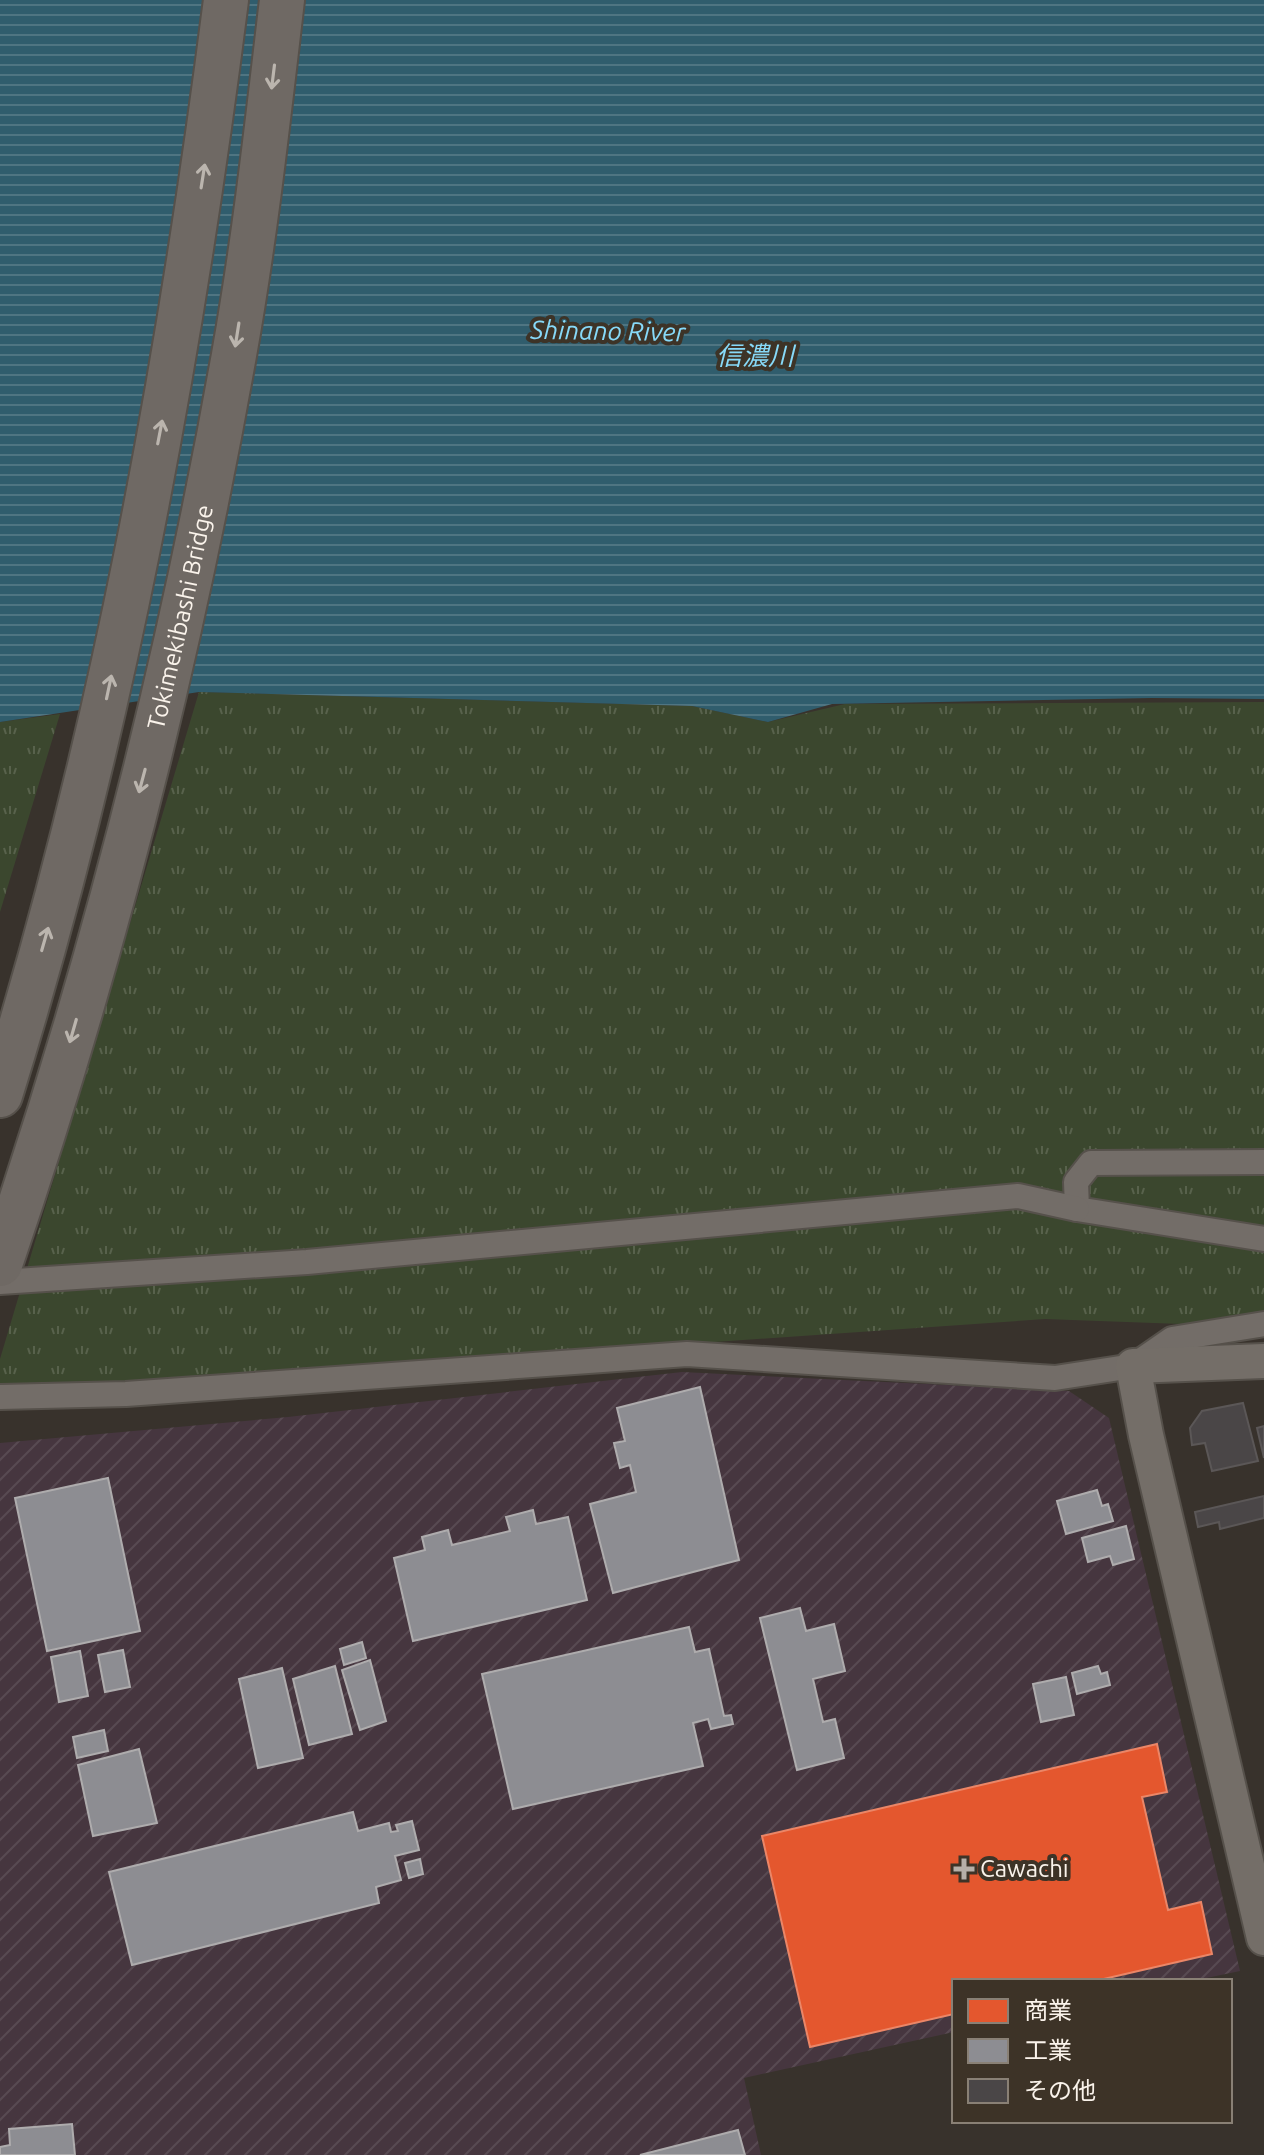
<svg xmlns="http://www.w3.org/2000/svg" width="1264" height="2155" font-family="Ubuntu,'Noto Sans JP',sans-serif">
<defs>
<pattern id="industrial-furrows" width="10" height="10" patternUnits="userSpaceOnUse" patternTransform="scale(2)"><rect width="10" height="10" fill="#46363f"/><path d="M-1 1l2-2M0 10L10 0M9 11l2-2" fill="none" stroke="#584a52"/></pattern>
<pattern id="grass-tufts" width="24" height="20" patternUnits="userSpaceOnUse" patternTransform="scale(2)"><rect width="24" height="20" fill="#3b472e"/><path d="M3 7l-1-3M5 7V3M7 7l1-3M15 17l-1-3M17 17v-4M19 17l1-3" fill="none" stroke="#58624c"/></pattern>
<pattern id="water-rules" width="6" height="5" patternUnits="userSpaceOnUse" patternTransform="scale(2)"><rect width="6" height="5" fill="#305d6d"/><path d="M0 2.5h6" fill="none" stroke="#4f7582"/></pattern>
</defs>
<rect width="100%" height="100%" fill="#38322c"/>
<!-- industrial -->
<path fill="url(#industrial-furrows)" d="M682 1372 1069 1391 1109 1418 1240 1971 1192 1981H954V2032L744 2078 761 2155H0V1443L288 1417Z"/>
<!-- grass -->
<g fill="url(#grass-tufts)">
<path d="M199 692 692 706 768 722 845 704 1264 702V1327L1045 1319 414 1363 0 1397V1359Z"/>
<path d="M60 714 0 912V722Z"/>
</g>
<!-- water -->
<path fill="url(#water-rules)" d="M0 0H1264V699L1152 698 832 704 768 722 692 706 199 692 0 722Z"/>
<!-- shops -->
<path fill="#e4572e" stroke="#eb8667" stroke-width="2" d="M1157 1744 1167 1792 1142 1797 1168 1910 1201 1902 1212 1954 1095 1981H954V2014L810 2047 762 1836Z"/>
<!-- industry -->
<g fill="#8d8d92" stroke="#aeacad" stroke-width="2">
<path d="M700 1387 739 1560 613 1593 590 1504 636 1492 630 1465 620 1468 614 1443 625 1441 617 1408Z"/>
<path d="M108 1478 140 1631 47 1651 15 1498Z"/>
<path d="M1097 1490 1102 1506 1108 1504 1113 1521 1066 1534 1057 1501Z"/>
<path d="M533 1510 536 1524 568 1517 587 1600 413 1641 394 1558 425 1550 422 1537 448 1530 452 1545 510 1531 506 1517Z"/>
<path d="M1126 1526 1134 1559 1113 1565 1110 1556 1088 1562 1082 1538Z"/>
<path d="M800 1608 806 1631 834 1624 845 1671 813 1679 823 1722 835 1719 844 1758 797 1770 760 1618Z"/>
<path d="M689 1627 695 1652 709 1649 724 1716 731 1715 733 1724 711 1729 708 1719 693 1723 703 1766 513 1809 482 1674Z"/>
<path d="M362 1642 366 1658 344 1665 340 1649Z"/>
<path d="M123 1650 130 1687 105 1692 98 1655Z"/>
<path d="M80 1651 88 1696 59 1702 51 1657Z"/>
<path d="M370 1660 386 1721 360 1730 342 1670Z"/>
<path d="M335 1666 352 1734 309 1745 293 1679Z"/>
<path d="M1098 1666 1101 1674 1107 1672 1110 1685 1077 1694 1072 1673Z"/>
<path d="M282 1668 303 1758 258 1768 239 1679Z"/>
<path d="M1066 1677 1074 1715 1041 1722 1033 1684Z"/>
<path d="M104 1730 108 1751 77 1758 73 1737Z"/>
<path d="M139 1749 157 1823 93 1836 78 1765Z"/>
<path d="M353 1812 358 1831 389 1823 391 1832 398 1831 396 1825 412 1821 419 1850 395 1856 401 1880 376 1887 379 1903 132 1965 109 1872Z"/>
<path d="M420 1859 423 1874 409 1878 405 1863Z"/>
<path d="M72 2124 75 2155H0V2147L10 2145 9 2129Z"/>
<path d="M738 2130 745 2155H640Z"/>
</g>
<!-- building -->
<g fill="#4a4647" stroke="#5b5757" stroke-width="2">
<path d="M1243 1403 1258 1461 1212 1471 1205 1443 1192 1445 1190 1428 1202 1411Z"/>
<path d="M1264 1426V1458L1257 1428Z"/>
<path d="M1264 1496V1518L1220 1529 1219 1522 1198 1527 1195 1512Z"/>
</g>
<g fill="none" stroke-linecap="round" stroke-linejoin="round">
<!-- street casing -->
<g stroke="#56514b" stroke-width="28">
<g id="street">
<path d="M1264 1162 1091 1163 1076 1182 1077 1209 1264 1239"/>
<path d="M0 1282 307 1262 1018 1196 1077 1209"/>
<path d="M0 1397 126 1394 687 1354 1055 1378 1133 1366 1172 1339 1264 1324"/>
</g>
</g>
<!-- secondary casing -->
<g stroke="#56514b" stroke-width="38">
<path id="secondary" d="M1264 1361 1133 1366 1146 1435 1264 1938"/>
</g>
<!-- highway casing -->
<g stroke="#56514b" stroke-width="48">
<g id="highway">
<path d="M0 1095C111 738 179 370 226 0"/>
<path id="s1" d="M0 1264C101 969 179 663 234 355 255 238 268 119 282 0"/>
</g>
</g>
<!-- street -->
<use href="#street" stroke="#736d68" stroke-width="24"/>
<!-- secondary -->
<use href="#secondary" stroke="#746e68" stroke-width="34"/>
<!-- highway -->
<use href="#highway" stroke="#6f6964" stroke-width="44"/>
</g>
<!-- one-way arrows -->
<defs><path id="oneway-shaft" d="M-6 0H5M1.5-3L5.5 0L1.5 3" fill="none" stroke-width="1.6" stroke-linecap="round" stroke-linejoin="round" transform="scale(2)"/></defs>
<g stroke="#bbb5ae">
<use href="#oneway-shaft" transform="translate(273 77) rotate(97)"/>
<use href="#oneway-shaft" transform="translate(203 176) rotate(-81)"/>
<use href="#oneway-shaft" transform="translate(237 335) rotate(99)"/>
<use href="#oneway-shaft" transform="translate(160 432) rotate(-79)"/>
<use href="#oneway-shaft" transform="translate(109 687) rotate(-78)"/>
<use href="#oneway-shaft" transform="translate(142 781) rotate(105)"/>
<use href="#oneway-shaft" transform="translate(45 939) rotate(-74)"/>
<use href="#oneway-shaft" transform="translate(73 1031) rotate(106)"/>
</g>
<!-- markers -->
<path fill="#b6afa8" stroke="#3d3327" stroke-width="3" d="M960 1857h8v8h8v8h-8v8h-8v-8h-8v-8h8z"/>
<g text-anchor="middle" stroke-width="8" stroke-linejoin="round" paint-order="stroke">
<!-- street labels -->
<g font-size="24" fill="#faf3eb" stroke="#3d3327">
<text dy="8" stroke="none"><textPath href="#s1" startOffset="672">Tokimekibashi Bridge</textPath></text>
</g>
<!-- poi labels -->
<g font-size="24" fill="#faf3eb" stroke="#3d3327" text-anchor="start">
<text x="980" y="1877">Cawachi</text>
</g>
<!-- water labels -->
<g font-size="26" font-style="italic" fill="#87d9f8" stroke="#3d3327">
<text transform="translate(608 331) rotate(1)" y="9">Shinano River</text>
<text x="755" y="365">信濃川</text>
</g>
</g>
<!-- legend -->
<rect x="952" y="1979" width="280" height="144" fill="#3d3327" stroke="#898075" stroke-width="2"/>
<rect x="968" y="1999" width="40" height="24" fill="#e4572e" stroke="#898075" stroke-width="2"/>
<text x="1024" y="2019" font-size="24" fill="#faf3eb">商業</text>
<rect x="968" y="2039" width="40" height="24" fill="#8d8d92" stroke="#898075" stroke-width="2"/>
<text x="1024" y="2059" font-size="24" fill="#faf3eb">工業</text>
<rect x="968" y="2079" width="40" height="24" fill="#4a4647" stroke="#898075" stroke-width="2"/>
<text x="1024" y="2099" font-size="24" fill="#faf3eb">その他</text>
</svg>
